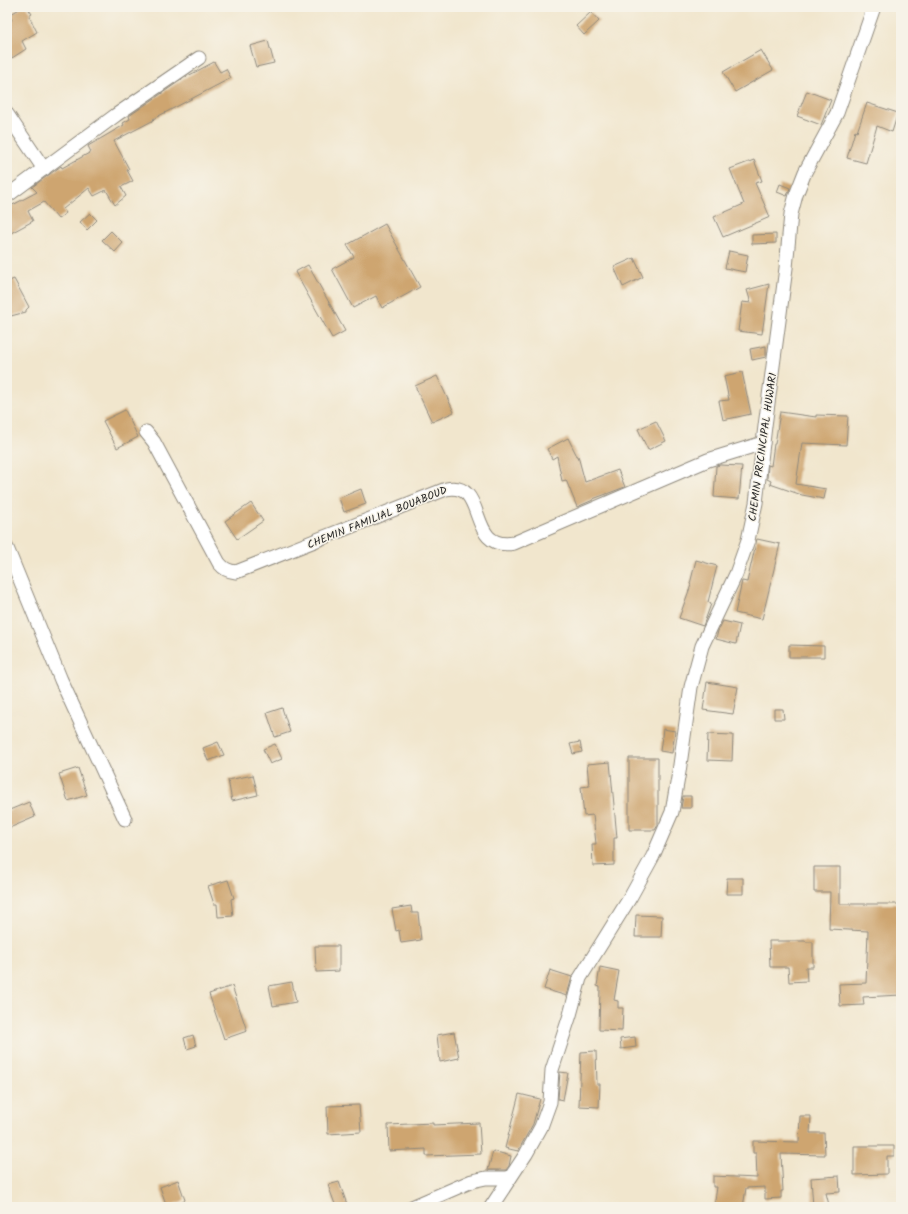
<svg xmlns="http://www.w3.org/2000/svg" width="908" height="1214" font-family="Kalam,sans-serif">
<rect width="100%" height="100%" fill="#f7f3e8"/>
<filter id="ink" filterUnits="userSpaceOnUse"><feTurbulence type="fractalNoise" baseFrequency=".025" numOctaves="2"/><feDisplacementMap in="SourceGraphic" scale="8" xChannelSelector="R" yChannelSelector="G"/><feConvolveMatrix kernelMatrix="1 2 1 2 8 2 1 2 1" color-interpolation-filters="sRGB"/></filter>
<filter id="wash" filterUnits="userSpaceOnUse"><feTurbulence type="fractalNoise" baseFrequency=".012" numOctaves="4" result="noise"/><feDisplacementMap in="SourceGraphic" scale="16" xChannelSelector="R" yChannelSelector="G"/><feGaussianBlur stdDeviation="0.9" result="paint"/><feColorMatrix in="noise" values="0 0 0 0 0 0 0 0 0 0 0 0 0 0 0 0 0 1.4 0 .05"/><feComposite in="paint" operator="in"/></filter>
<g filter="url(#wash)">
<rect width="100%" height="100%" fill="#f1e6cd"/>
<g id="blocks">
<!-- building -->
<g fill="#cea570">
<path d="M23 7H27L32 14 29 16 37 32 22 41 26 49 12 58 7 49V23L12 20 9 15Z"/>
<path d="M591 12 599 21 584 35 576 26Z"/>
<path d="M268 41 274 63 256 67 250 46Z"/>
<path d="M761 50 773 70 735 92 723 72Z"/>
<path d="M214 62 220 72 226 69 231 78 153 119 154 120 114 141 129 169 127 170 133 181 121 187 126 196 115 205 106 190 94 196 89 188 63 209 66 213 58 219 44 202 28 211 33 221 11 233 7 226V208L37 192 32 187 61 166 62 168 91 152 88 146 124 125 123 123 130 119 129 116 184 78Z"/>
<path d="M807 91 831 100 821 125 797 116Z"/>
<path d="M867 103 898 113 892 132 877 126 866 163 847 158 855 131 857 132Z"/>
<path d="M754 160 762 181 755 183 770 217 723 237 714 217 744 204 730 169Z"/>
<path d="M780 184 790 188 787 196 777 192Z"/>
<path d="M90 213 97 220 87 230 80 222Z"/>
<path d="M385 224 420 287 382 308 376 296 353 308 332 269 354 257 347 245Z"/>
<path d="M111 231 123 243 115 252 102 240Z"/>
<path d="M776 234V243L752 244V235Z"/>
<path d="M729 251 748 255 745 272 725 268Z"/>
<path d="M634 258 643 277 623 287 614 267Z"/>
<path d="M308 265 345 331 332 338 295 272Z"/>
<path d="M14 279 29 307 26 310V312L7 317V282Z"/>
<path d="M769 284 762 334 738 331 742 302 751 303 747 290Z"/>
<path d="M766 346V357L752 360 750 349Z"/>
<path d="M742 372 751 414 723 420 719 401 729 400 724 376Z"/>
<path d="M437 376 454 412 432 422 415 386Z"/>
<path d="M125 410 138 437 117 448 103 421Z"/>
<path d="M780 412 816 417V415L848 416 846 445 802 443 796 484 826 489 824 499 802 495 770 484 771 481 767 479 768 465 771 466 774 444H775Z"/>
<path d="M656 421 666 441 648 450 638 429Z"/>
<path d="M568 438 577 456H578L585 482 618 470 625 487 593 499V500L577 507 566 480 562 481 557 456 552 459 547 449Z"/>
<path d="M720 465 742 466 739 499 714 497 716 466Z"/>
<path d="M361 489 366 504 344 512 339 498Z"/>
<path d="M251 503 263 521 237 539 225 521Z"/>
<path d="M757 539 780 544 762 619 735 613 742 581 747 582Z"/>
<path d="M696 560 717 566 708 602 711 604 703 626 679 618 691 585 690 584Z"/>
<path d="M723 621 740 625 736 644 716 639 718 631Z"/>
<path d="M789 645 824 646V657H789Z"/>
<path d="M707 682 738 687 733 714 703 710Z"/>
<path d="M282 708 290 732 275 737 267 713Z"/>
<path d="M774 709H783L784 719H774Z"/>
<path d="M663 729 675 731 672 753 660 751Z"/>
<path d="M708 734 733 735 732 761 707 760Z"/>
<path d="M218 742 224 755 208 761 203 748Z"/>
<path d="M580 742 582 752 573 754 570 744Z"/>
<path d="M275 744 282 759 270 764 263 749Z"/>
<path d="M629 758H658V825L655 830H629Z"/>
<path d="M610 762 617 838H614V865L593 866 592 844H596L593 815 584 816 581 787 589 786 587 764Z"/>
<path d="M78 768 87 795 68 801 59 774Z"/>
<path d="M253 775 258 795 232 801 228 780Z"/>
<path d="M683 796H691V808H681Z"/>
<path d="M29 802 35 817 7 829V811Z"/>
<path d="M814 867H840V904H901V995L863 997 864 1005 840 1006 839 984 866 983 868 931 829 929 830 892H814Z"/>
<path d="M727 878H743V894H726Z"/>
<path d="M228 880 234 898 231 899 233 916 218 917 217 904H214L208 886Z"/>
<path d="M411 906 412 913H418L421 940 401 943 399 930 396 931 392 909Z"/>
<path d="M636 915 662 916 661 937H635Z"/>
<path d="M769 941H806V942H813V967H806L807 981 789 982 788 967H770Z"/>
<path d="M315 946H339V971L316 972Z"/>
<path d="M600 967 619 971 614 1000 618 1001V1008H623L622 1031 599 1030 600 987 597 986Z"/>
<path d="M550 970 572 977 567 996 544 989Z"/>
<path d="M292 982 296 1002 273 1006 269 986Z"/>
<path d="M232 986 247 1031 224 1039 209 994Z"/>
<path d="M454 1032 459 1058 440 1062 437 1035Z"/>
<path d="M193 1035 196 1046 187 1049 184 1038Z"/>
<path d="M635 1037 636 1047 621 1049 620 1039Z"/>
<path d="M596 1051 597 1084H600L599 1107 579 1106 581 1052Z"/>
<path d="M560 1072 568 1073 563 1100 558 1099Z"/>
<path d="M519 1094 540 1099 533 1124 518 1151 505 1148Z"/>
<path d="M359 1105 361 1132 328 1134 327 1106Z"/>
<path d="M800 1116H811L810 1133H824L825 1155 781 1154 783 1191H781V1198L765 1199V1187L746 1188 743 1207H714L717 1187H713V1176L757 1178 756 1153H753V1141L799 1142Z"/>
<path d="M433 1123V1125L479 1123 481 1154 426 1156V1149L389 1151 388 1125Z"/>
<path d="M854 1146H894V1156H887V1174L854 1175Z"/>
<path d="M493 1151 511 1156 509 1166 506 1170H488Z"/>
<path d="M839 1176 840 1192 826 1193 829 1205 823 1207H813L811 1178Z"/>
<path d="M178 1180 185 1200 167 1207 160 1187Z"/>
<path d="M339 1182 348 1207H336L328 1185Z"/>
</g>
</g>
</g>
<g filter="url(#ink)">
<use href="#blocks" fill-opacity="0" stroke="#8e887c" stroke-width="1"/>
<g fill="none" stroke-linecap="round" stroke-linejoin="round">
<!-- minor casing -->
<g stroke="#8e887c" stroke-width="15">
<g id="minor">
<path d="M7 114 44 169"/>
<path d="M7 196 116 115 199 58"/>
<path d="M146 432 154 442 219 563C224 569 228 571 236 572L446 489C489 480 465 552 514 543L708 460 763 443"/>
<path d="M7 548 61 680 125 819"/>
<path d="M412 1207 472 1181 486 1178H510"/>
<path d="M491 1207 526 1154 541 1127 550 1102 552 1070 570 1015 580 978 631 896 653 856 672 812 679 772 691 687 702 646 736 574 748 540 756 503 765 426 786 268 791 214 796 195 805 172 837 113 874 7"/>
</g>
</g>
<!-- minor -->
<use href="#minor" stroke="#fff" stroke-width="13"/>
</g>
</g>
<g text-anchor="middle" stroke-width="3" stroke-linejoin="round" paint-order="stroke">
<!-- street labels -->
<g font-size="11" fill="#2b2b2b" stroke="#f7f3e8">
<text transform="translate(762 447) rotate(-82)" y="4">CHEMIN PRICINCIPAL HUWARI</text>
<text transform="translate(377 517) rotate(-22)" y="4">CHEMIN FAMILIAL BOUABOUD</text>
</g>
</g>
<!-- margin -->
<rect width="908" height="1214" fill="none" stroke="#f7f3e8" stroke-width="24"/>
</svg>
